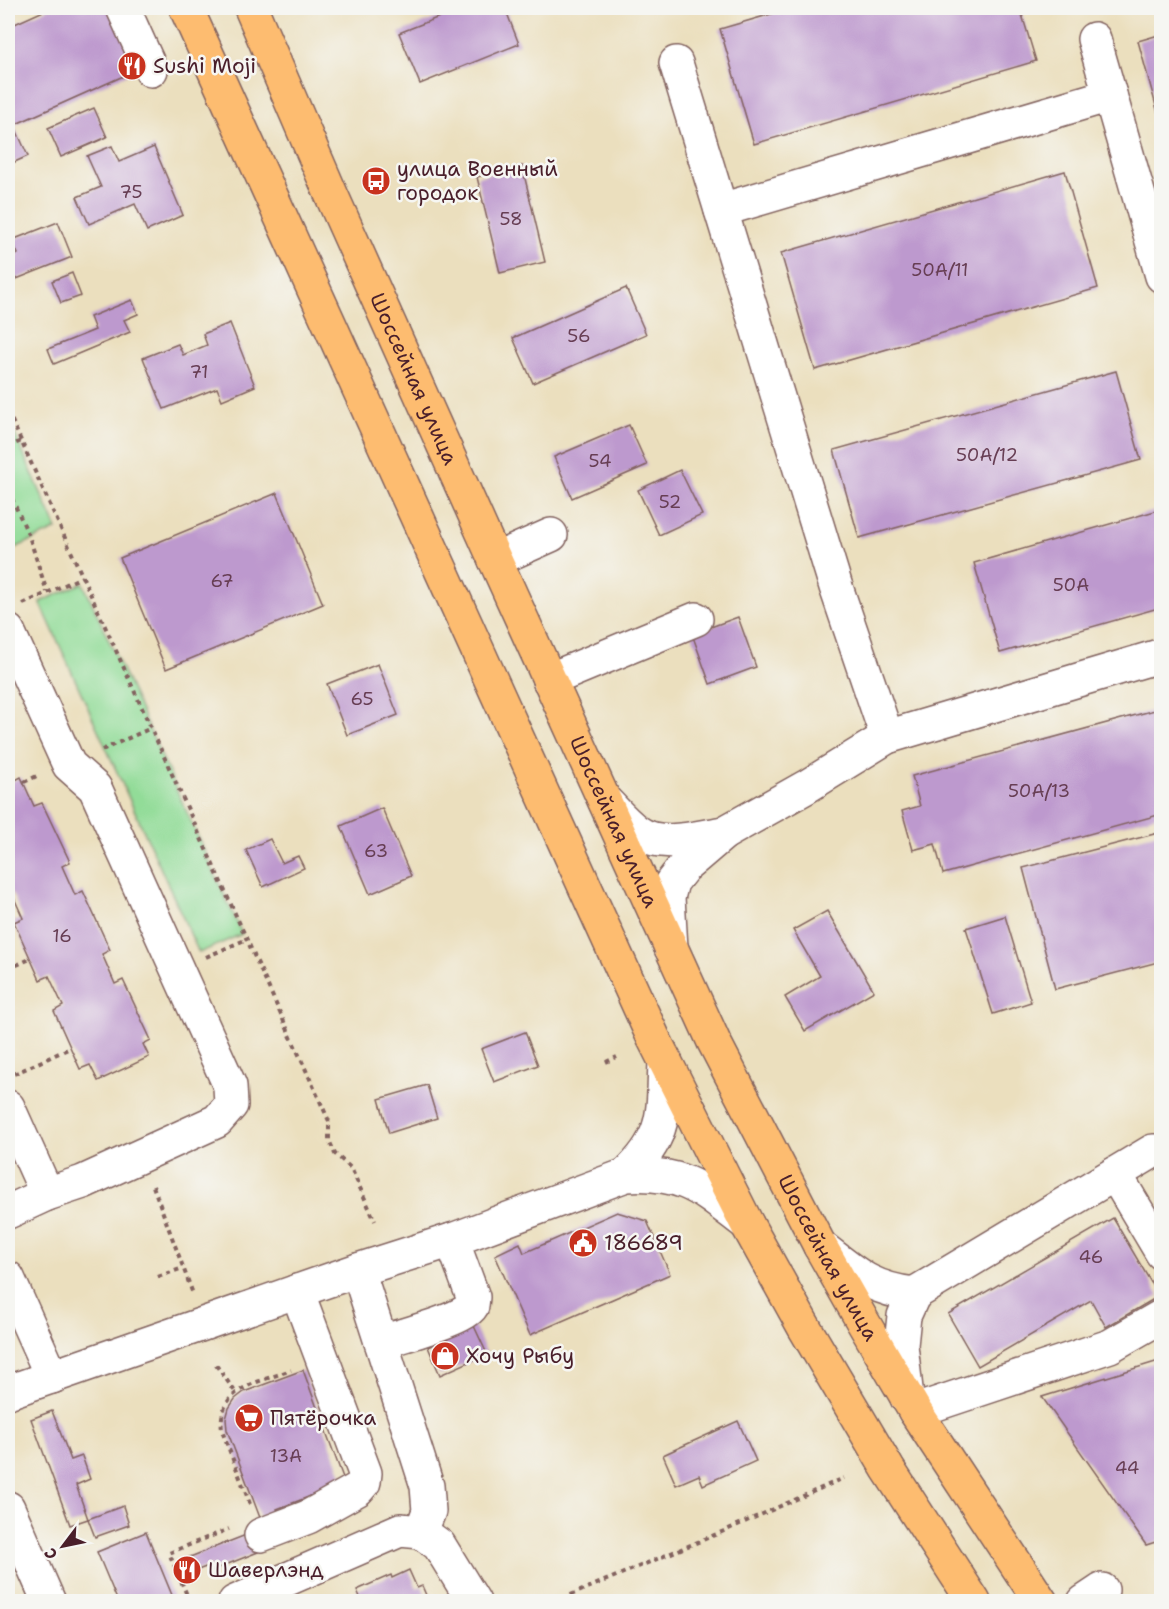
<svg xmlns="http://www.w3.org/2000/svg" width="1169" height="1609" font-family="'Shantell Sans',sans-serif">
<rect width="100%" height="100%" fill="#f6f6f2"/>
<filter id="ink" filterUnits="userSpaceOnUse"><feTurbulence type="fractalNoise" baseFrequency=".0167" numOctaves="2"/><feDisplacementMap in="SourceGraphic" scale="12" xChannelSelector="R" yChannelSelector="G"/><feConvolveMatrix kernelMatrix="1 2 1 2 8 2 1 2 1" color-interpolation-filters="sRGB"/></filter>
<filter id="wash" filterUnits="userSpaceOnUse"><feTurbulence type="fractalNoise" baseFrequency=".008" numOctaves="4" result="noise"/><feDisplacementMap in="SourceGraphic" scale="24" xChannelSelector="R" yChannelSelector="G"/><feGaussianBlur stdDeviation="1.35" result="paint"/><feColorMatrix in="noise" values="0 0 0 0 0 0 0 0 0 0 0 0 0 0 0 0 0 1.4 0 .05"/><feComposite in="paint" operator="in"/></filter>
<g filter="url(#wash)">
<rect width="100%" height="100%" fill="#ebdfbe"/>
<!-- green -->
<g fill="#92dc98" stroke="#6e7e62" stroke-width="1.5">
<path d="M8 419 57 529 15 548 8 531Z"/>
<path d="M83 583 242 934 199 953 40 602Z"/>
</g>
<g id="blocks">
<!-- building -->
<g fill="#bd99ce">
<path d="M50 8H112L139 69 14 125 28 156 8 165V27Z"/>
<path d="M462 8H505L519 44 420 84 399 33Z"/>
<path d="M792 8H1020L1036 61 754 144 720 29Z"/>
<path d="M1162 34V124H1161L1138 41Z"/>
<path d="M94 108 107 137 61 157 48 128Z"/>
<path d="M112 146 119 162 154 147 183 215 147 231 135 204 89 224 77 197 101 187 87 156Z"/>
<path d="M522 166 545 262 500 273 477 177Z"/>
<path d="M1065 171 1098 288 815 370 781 253Z"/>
<path d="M58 222 72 257 14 280 8 263V259L18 254 12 240Z"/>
<path d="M72 273 81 296 61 303 52 281Z"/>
<path d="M626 288 646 334 533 383 513 338Z"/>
<path d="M132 300 138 314 124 320 130 332 54 364 48 349 95 330 90 317Z"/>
<path d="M230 323 255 386 222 400 217 388 164 409 143 358 178 344 183 355 207 345 203 334Z"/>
<path d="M1116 371 1141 460 859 538 834 450Z"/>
<path d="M629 425 647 465 572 498 554 457Z"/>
<path d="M680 470 702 515 659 535 638 490Z"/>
<path d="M277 493 323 604 166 669 120 558Z"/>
<path d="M1162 509V607L1000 653 974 563Z"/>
<path d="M738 617 756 667 710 684 692 634Z"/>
<path d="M378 664 398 715 347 735 327 684Z"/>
<path d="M1162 708V814L943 874 935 844 913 850 902 811 920 806 912 776Z"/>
<path d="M21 777 34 806 42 803 70 862 62 866 75 895 83 891 110 950 102 954 115 984 123 980 151 1040 143 1044 149 1057 98 1081 90 1065 80 1069 54 1011 63 1006 49 976 40 980 14 922 23 918 10 889 8 890V784Z"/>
<path d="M382 808 411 876 370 894 341 826Z"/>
<path d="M1162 832V961L1055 989 1023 868Z"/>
<path d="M270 839 282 863 298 856 304 868 263 887 246 850Z"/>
<path d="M827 911 874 991 805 1031 785 997 820 976 793 930Z"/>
<path d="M1005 916 1031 1002 993 1014 966 928Z"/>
<path d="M525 1032 538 1065 494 1082 481 1049Z"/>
<path d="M427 1085 437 1118 389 1133 379 1099Z"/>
<path d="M617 1212 647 1221 670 1274 530 1335 495 1255 520 1243 524 1253Z"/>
<path d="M1113 1218 1159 1296 1106 1327 1091 1300 978 1366 948 1314Z"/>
<path d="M474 1326 487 1354 440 1375 428 1347Z"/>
<path d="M1162 1360V1540L1146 1545 1042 1397Z"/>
<path d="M303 1370 345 1483 277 1509 280 1516 262 1523 227 1430 226 1419 229 1408 235 1399 244 1392Z"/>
<path d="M52 1411 71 1460 82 1456 90 1479 76 1485 88 1519 70 1525 31 1419Z"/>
<path d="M738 1421 756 1461 703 1485 699 1475 676 1485 663 1455Z"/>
<path d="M123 1506 129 1525 95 1537 88 1519Z"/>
<path d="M146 1532 174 1600 170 1602H118L97 1552Z"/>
<path d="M251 1533 258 1552 213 1570 211 1565 190 1573 185 1559Z"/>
<path d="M409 1570 417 1588 422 1586 429 1602H349L360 1597 357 1590 391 1575 392 1578Z"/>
</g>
</g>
</g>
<g filter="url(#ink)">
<use href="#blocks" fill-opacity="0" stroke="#82625e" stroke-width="1.5"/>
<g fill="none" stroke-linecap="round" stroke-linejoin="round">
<!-- minor casing -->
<g stroke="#82625e" stroke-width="36">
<g id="minor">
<path d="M123 8 151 70"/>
<path d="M1094 39 1162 276"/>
<path d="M676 63 836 587 887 737"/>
<path d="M721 210 1110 95"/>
<path d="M495 560 551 535"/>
<path d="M8 631 69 765 95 788 230 1086 231 1105 217 1121 83 1182 47 1194 8 1212"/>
<path d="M549 680 696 619"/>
<path d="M605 801C615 811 625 823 636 831 660 849 697 837 724 833"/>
<path d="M671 948 668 898 672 882 683 868 724 833 806 787 887 737 1162 655"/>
<path d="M8 1107 47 1194"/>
<path d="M1115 1174 1162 1253"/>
<path d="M626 1175C667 1136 663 1114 665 1061"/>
<path d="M820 1246C854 1272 869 1289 914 1294"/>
<path d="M358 1270 427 1486 429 1511 421 1532"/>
<path d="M8 1278 52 1377"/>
<path d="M381 1342C397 1337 465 1319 472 1306 472 1305 473 1298 473 1297L452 1240"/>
<path d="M8 1392 358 1270 452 1240 626 1175C686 1171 702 1190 747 1224"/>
<path d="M907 1398 901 1345 904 1316 914 1294 1153 1151H1162"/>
<path d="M915 1411 1110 1346 1162 1316"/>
<path d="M8 1508 49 1602"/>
<path d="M261 1535 308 1517 358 1489 364 1482 365 1473 297 1291"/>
<path d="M235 1602 400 1530 421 1532 439 1545 474 1602"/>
<path d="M1084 1602 1102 1590"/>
</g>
</g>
<!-- major casing -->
<g stroke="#82625e" stroke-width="36">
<g id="major">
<path d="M186 8 654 1039 747 1224 803 1325 888 1469 974 1602"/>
<path id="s1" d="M251 8 331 194 495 560 714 1042 820 1246 863 1322 915 1411 1041 1602"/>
</g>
</g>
<!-- path -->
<g stroke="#82625e" stroke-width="4" stroke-dasharray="4.5 4.5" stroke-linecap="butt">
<path d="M8 412 329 1121V1140L335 1154 351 1168 375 1221"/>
<path d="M8 447 21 441"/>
<path d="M8 490 29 536 47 592"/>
<path d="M23 604 82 577"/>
<path d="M102 750 151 728"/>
<path d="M24 782 39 775"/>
<path d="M206 957 247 939"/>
<path d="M8 969 30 959"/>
<path d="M606 1062 617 1057"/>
<path d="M14 1074 70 1048"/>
<path d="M153 1186 193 1294"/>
<path d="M158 1277 183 1268"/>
<path d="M216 1365 236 1393"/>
<path d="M250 1504 222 1431C217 1387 258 1383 291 1370"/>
<path d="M190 1602 169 1553 229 1529"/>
<path d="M554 1602 724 1531 844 1478"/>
</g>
<!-- minor -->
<use href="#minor" stroke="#fff" stroke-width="33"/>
<!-- major -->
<use href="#major" stroke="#fdbc70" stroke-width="33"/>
</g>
</g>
<!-- icons -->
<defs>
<g id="restaurant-disc" transform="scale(1.5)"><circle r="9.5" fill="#c8321e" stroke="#f6f6f2"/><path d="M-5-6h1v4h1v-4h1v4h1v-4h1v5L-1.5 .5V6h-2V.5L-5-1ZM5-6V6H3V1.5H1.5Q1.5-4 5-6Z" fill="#fff"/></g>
<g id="bus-disc" transform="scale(1.5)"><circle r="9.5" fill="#c8321e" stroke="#f6f6f2"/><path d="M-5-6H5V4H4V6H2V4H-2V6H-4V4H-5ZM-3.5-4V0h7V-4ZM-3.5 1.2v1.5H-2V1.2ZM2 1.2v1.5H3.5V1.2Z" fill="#fff"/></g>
<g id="civic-disc" transform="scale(1.5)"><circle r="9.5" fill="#c8321e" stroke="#f6f6f2"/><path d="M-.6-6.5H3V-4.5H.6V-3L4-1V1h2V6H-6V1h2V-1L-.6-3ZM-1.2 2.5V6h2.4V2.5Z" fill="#fff"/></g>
<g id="shop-disc" transform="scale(1.5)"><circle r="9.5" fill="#c8321e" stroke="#f6f6f2"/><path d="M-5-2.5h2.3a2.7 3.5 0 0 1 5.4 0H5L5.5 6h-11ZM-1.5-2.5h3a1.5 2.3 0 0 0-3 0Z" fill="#fff"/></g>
<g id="supermarket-disc" transform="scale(1.5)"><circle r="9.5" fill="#c8321e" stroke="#f6f6f2"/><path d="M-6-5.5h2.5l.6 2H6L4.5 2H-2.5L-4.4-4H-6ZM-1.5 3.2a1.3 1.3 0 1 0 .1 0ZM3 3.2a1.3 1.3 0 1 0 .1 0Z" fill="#fff"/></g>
</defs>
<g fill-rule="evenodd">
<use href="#restaurant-disc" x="132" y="66"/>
<use href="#bus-disc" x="376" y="181"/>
<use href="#civic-disc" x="583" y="1243"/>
<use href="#shop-disc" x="445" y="1356"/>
<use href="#supermarket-disc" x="249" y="1418"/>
<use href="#restaurant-disc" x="187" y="1570"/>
</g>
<g text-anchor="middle" stroke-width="5" stroke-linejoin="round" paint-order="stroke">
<!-- number labels -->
<g font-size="18" fill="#673e54">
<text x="131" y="198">75</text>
<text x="511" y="225">58</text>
<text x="940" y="276">50А/11</text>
<text x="579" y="342">56</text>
<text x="199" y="378">71</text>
<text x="987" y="461">50А/12</text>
<text x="600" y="467">54</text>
<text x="670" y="508">52</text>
<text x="222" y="587">67</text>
<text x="1071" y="591">50А</text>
<text x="362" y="705">65</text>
<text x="1039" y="797">50А/13</text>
<text x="376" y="857">63</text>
<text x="62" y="942">16</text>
<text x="1091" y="1263">46</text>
<text x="286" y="1462">13А</text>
<text x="1127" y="1474">44</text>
</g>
<!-- poi labels -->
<g font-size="21" fill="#4a1f2b" stroke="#f6f6f2" text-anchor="start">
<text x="153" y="73">Sushi Moji</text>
<text x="397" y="176">улица Военный<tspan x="397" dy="24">городок</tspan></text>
<text x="604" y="1250">186689</text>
<text x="466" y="1363">Хочу Рыбу</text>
<text x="270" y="1425">Пятёрочка</text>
<text x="208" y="1577">Шаверлэнд</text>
</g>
<!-- street labels -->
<g font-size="21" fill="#4a1f2b" stroke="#f6f6f2">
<text dy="7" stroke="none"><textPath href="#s1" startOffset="405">Шоссейная улица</textPath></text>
<text dy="7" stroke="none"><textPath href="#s1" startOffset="891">Шоссейная улица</textPath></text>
<text dy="7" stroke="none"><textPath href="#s1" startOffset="1377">Шоссейная улица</textPath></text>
</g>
</g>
<!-- margin -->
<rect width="1169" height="1609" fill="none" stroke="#f6f6f2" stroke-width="30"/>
<!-- north arrow -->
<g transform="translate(63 1546) rotate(238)" stroke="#f6f6f2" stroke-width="4.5" paint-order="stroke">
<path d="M0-4.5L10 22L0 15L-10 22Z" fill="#4a1f2b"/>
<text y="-9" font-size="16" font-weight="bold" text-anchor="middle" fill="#4a1f2b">С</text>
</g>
</svg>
